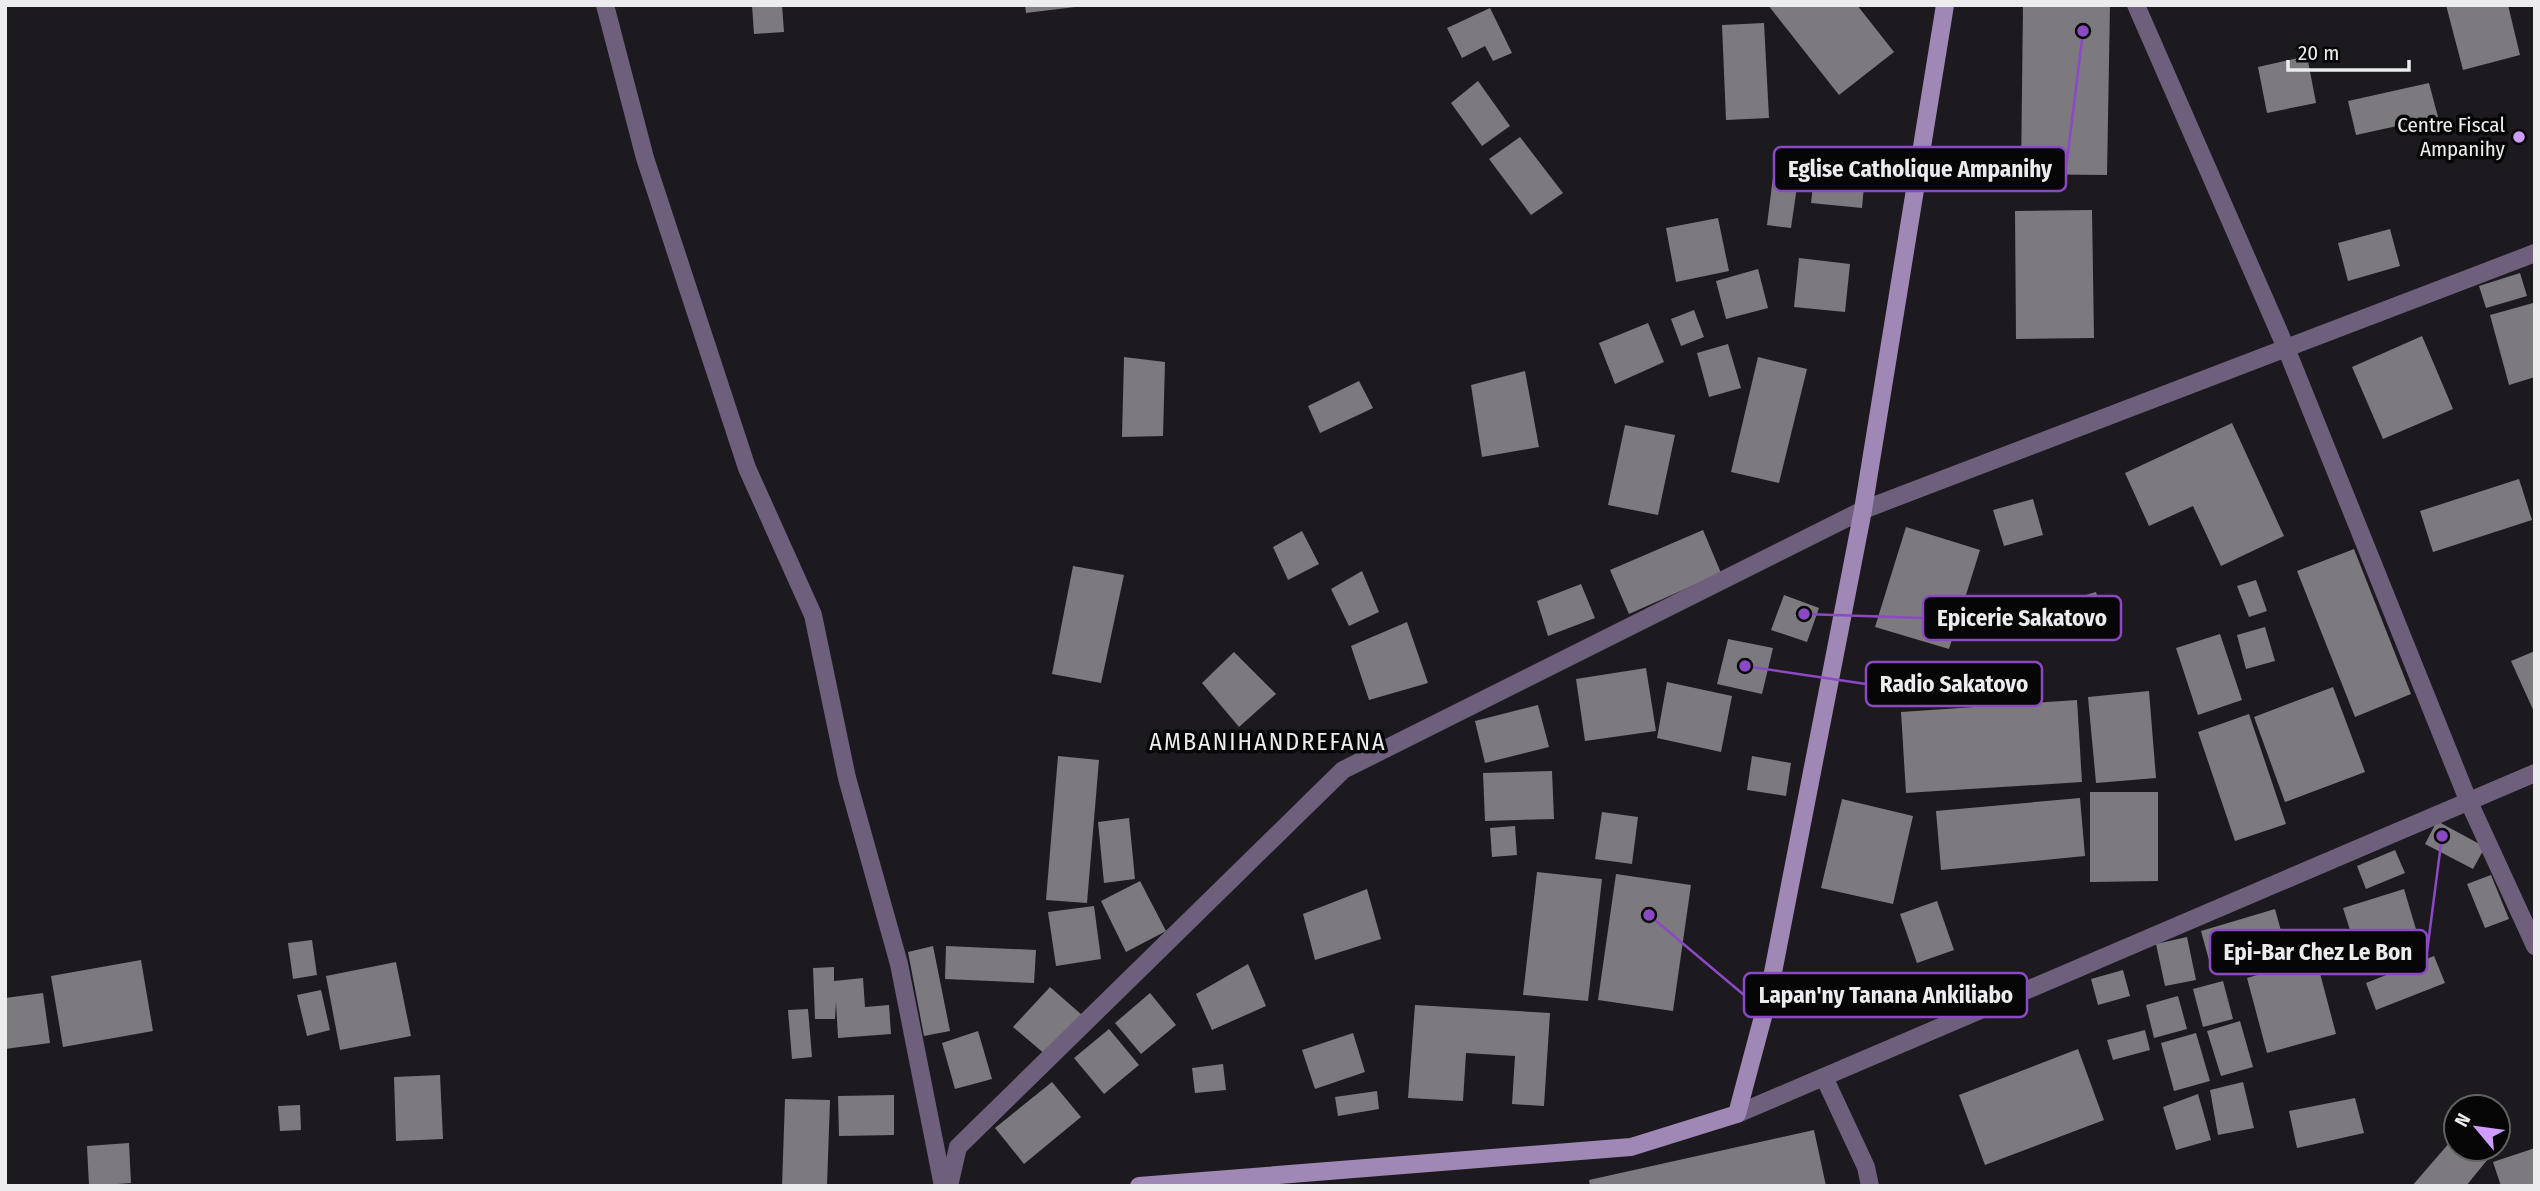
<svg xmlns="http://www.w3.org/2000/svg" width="2540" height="1191" font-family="'Fira Sans Condensed',sans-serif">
<rect width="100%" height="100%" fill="#1c1a1e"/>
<!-- building -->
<g fill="#7c7a7f">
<path d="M752 5H782L784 32 754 34Z"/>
<path d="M1025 5H1075V7L1026 13Z"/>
<path d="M1768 5H1857L1894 52 1839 95Z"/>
<path d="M2023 5H2110L2107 175 2021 174Z"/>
<path d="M2446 5H2508L2520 55 2463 70Z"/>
<path d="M1490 8 1512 53 1493 61 1485 46 1462 58 1447 28Z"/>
<path d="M1764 23 1769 118 1726 120 1722 25Z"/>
<path d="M2307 56 2316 103 2267 113 2258 67Z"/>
<path d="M1478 81 1510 126 1482 146 1451 103Z"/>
<path d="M2429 83 2438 117 2356 135 2348 101Z"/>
<path d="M1520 137 1563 193 1531 215 1489 159Z"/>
<path d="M1816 159 1866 164 1862 208 1811 203Z"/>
<path d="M1773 177 1798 180 1791 228 1767 225Z"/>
<path d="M2092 210 2094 338 2016 339 2015 211Z"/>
<path d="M1718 218 1729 271 1676 282 1666 228Z"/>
<path d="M2390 229 2400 266 2348 281 2338 243Z"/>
<path d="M1799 258 1850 264 1845 312 1794 307Z"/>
<path d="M1758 269 1768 308 1726 319 1716 281Z"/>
<path d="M2520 273 2527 296 2486 308 2479 286Z"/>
<path d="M2533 303 2535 311V377L2509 385 2490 315Z"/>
<path d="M1694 310 1704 337 1681 346 1671 319Z"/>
<path d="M1648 323 1664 362 1615 384 1599 343Z"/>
<path d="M2422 336 2453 409 2383 439 2352 367Z"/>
<path d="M1728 344 1741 388 1709 397 1697 353Z"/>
<path d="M1124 357 1165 362 1163 436 1122 437Z"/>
<path d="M1758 357 1807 369 1779 483 1731 472Z"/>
<path d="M1525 371 1539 447 1482 457 1471 385Z"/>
<path d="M1359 381 1373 408 1320 433 1308 406Z"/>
<path d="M2232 423 2284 536 2221 566 2193 506 2149 526 2125 473Z"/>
<path d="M1625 425 1675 435 1658 515 1608 505Z"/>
<path d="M2519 479 2532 520 2433 552 2420 511Z"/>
<path d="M2033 499 2043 535 2004 546 1993 510Z"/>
<path d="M1906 527 1980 550 1949 649 1875 627Z"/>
<path d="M1703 530 1721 573 1629 614 1610 570Z"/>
<path d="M1302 531 1319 564 1288 580 1273 547Z"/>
<path d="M2354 549 2411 694 2355 717 2297 571Z"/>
<path d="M1073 566 1124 575 1101 683 1052 674Z"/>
<path d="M1362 571 1379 612 1349 626 1331 589Z"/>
<path d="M2256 580 2267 611 2249 617 2237 586Z"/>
<path d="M1581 584 1595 618 1548 636 1537 601Z"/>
<path d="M2096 592 2105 623 2072 634 2062 602Z"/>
<path d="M1784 595 1819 608 1807 642 1771 630Z"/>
<path d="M1407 622 1428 683 1369 700 1351 646Z"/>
<path d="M2265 627 2275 661 2246 669 2237 635Z"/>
<path d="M2220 634 2242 700 2198 715 2176 648Z"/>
<path d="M1728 639 1773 648 1762 694 1717 684Z"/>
<path d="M2535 651V714L2511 661Z"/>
<path d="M1234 652 1276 694 1239 727 1202 683Z"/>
<path d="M1646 668 1656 731 1585 741 1576 679Z"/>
<path d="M1667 682 1732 696 1721 752 1657 738Z"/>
<path d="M2333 687 2365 772 2285 802 2254 717Z"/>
<path d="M2149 691 2156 778 2096 783 2088 697Z"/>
<path d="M2077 700 2082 782 1906 793 1901 712Z"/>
<path d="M1538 705 1549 747 1485 763 1475 721Z"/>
<path d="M2249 714 2286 824 2235 841 2198 732Z"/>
<path d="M1058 756 1099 760 1087 903 1046 900Z"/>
<path d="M1752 756 1791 763 1786 796 1747 790Z"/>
<path d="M1552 771 1554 819 1485 821 1483 773Z"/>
<path d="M2090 792H2158V881L2090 882Z"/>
<path d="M2080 798 2085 856 1941 870 1936 811Z"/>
<path d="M1842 799 1913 816 1893 904 1821 888Z"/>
<path d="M1602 812 1638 817 1632 864 1595 859Z"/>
<path d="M1129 818 1135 879 1104 883 1098 822Z"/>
<path d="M2437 821 2485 847 2473 869 2425 844Z"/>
<path d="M1515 826 1517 855 1492 857 1490 828Z"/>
<path d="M2395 850 2405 873 2366 889 2357 866Z"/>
<path d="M1537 872 1602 879 1588 1001 1523 995Z"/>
<path d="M1616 874 1691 885 1673 1011 1598 1000Z"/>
<path d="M2491 875 2509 919 2485 928 2467 884Z"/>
<path d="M1140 881 1166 931 1126 952 1101 901Z"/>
<path d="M1367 889 1381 939 1315 960 1303 914Z"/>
<path d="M2404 889 2421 946 2361 965 2343 908Z"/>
<path d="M1937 901 1954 950 1917 963 1900 914Z"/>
<path d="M1094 906 1101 959 1056 966 1048 912Z"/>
<path d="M2275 909 2286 949 2212 971 2201 931Z"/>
<path d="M2187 937 2196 980 2165 986 2156 944Z"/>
<path d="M312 940 317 975 293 979 288 943Z"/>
<path d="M933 946 950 1031 924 1036 908 952Z"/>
<path d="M946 946 1036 950 1034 983 945 979Z"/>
<path d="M2434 956 2445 983 2376 1010 2366 983Z"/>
<path d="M2316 958 2336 1034 2267 1053 2247 978Z"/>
<path d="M141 960 153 1031 63 1047 51 976Z"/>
<path d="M396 962 411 1036 340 1050 326 976Z"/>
<path d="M1248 964 1266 1006 1212 1030 1196 994Z"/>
<path d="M834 967V981L863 978 865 1007 889 1005 891 1034 838 1038 836 1002 835 1019H815L813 968Z"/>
<path d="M2123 970 2130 996 2098 1005 2091 979Z"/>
<path d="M2223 981 2233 1019 2203 1027 2193 989Z"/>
<path d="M1050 987 1082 1015 1046 1055 1013 1027Z"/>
<path d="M321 990 330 1030 307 1036 297 995Z"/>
<path d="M43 993 50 1043 5 1049V998Z"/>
<path d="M1150 993 1176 1025 1141 1054 1115 1023Z"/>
<path d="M2178 996 2187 1029 2154 1038 2146 1005Z"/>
<path d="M1415 1005 1550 1013 1544 1106 1512 1104 1515 1056 1466 1053 1463 1101 1408 1098Z"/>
<path d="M808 1009 812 1057 792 1059 788 1010Z"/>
<path d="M2240 1021 2253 1067 2221 1076 2207 1031Z"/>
<path d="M1109 1029 1139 1065 1104 1094 1074 1058Z"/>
<path d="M2145 1030 2150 1050 2113 1060 2107 1040Z"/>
<path d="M978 1031 992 1079 955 1089 942 1043Z"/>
<path d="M1353 1033 1365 1072 1315 1089 1302 1050Z"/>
<path d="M2196 1033 2210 1081 2174 1091 2161 1043Z"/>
<path d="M2078 1049 2104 1120 1985 1165 1959 1095Z"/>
<path d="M1223 1064 1226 1090 1195 1093 1192 1068Z"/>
<path d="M440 1075 443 1139 396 1141 394 1077Z"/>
<path d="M1052 1082 1081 1117 1024 1164 995 1128Z"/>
<path d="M2243 1082 2254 1128 2218 1135 2210 1090Z"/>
<path d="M1377 1091 1379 1109 1338 1116 1335 1097Z"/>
<path d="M2198 1094 2211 1140 2176 1150 2163 1107Z"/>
<path d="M894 1095V1135L839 1136 838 1096Z"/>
<path d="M2355 1098 2364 1133 2297 1148 2289 1111Z"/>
<path d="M785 1099 830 1100 827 1186H782Z"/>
<path d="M300 1105 301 1130 280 1131 278 1106Z"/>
<path d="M1814 1130 1826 1186H1590L1589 1180Z"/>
<path d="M2456 1135V1149H2475L2488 1159 2466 1186H2412Z"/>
<path d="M129 1143 131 1183 89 1186 87 1146Z"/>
<path d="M2535 1148V1186H2501L2493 1162Z"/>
</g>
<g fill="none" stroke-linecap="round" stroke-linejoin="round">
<!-- street -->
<g stroke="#6e607d" stroke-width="18">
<path d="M605 5 645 158 747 468 813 615 847 778 899 964 943 1186"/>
<path d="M2136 5 2286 348 2468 800 2535 946"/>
<path d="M1824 1077 1866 1167 1870 1186"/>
<path d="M1737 1114 2535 773"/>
<path d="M949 1186 958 1147 1343 770 1863 510 2535 253"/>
</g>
<!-- secondary -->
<path stroke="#9f87b6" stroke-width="18" d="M1139 1186 1631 1147 1737 1114 1768 998 1863 510 1945 5"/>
</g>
<!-- markers -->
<circle fill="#d09dff" stroke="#060607" stroke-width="2.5" cx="2519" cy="137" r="7"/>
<g text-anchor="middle" stroke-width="7" stroke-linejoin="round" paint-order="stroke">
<!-- poi labels -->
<g font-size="21" fill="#ecebee" stroke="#060607" text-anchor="end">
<text x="2505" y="132">Centre Fiscal<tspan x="2505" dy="24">Ampanihy</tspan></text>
</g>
<!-- quarter labels -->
<g font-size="24" letter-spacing="2" fill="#ecebee" stroke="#060607">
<text x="1268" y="750">AMBANIHANDREFANA</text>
</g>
</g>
<!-- callouts -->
<path fill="none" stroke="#8c49c6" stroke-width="2.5" d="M2083 31L2066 169M1804 614L1923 618M1745 666L1866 684M2442 836L2427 952M1649 915L1744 995"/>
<g fill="#8c49c6" stroke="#060607" stroke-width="2.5">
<circle cx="2083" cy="31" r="7"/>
<circle cx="1804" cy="614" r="7"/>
<circle cx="1745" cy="666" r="7"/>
<circle cx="2442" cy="836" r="7"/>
<circle cx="1649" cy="915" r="7"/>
</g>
<g fill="#060607" stroke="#8c49c6" stroke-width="2.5">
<rect x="1774" y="147" width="292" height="44" rx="7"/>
<rect x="1923" y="596" width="198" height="44" rx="7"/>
<rect x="1866" y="662" width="176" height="44" rx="7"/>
<rect x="2210" y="930" width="217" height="44" rx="7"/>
<rect x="1744" y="973" width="283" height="44" rx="7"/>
</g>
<g font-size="23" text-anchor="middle" font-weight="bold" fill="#ecebee">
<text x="1920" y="177">Eglise Catholique Ampanihy</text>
<text x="2022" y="626">Epicerie Sakatovo</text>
<text x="1954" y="692">Radio Sakatovo</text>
<text x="2318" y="960">Epi-Bar Chez Le Bon</text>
<text x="1886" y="1003">Lapan'ny Tanana Ankiliabo</text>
</g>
<!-- border -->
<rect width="2540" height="1191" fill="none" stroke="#ecebee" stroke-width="14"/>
<!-- north arrow -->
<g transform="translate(2477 1128) rotate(299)"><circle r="33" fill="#060607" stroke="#626263" stroke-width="2"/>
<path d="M0-5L12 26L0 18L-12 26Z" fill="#d09dff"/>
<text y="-10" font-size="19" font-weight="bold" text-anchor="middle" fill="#ecebee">N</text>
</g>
<!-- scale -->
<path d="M2288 60v10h121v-10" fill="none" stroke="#ecebee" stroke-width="3.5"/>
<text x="2298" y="60" font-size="21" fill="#ecebee" stroke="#060607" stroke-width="5" paint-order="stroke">20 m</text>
</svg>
